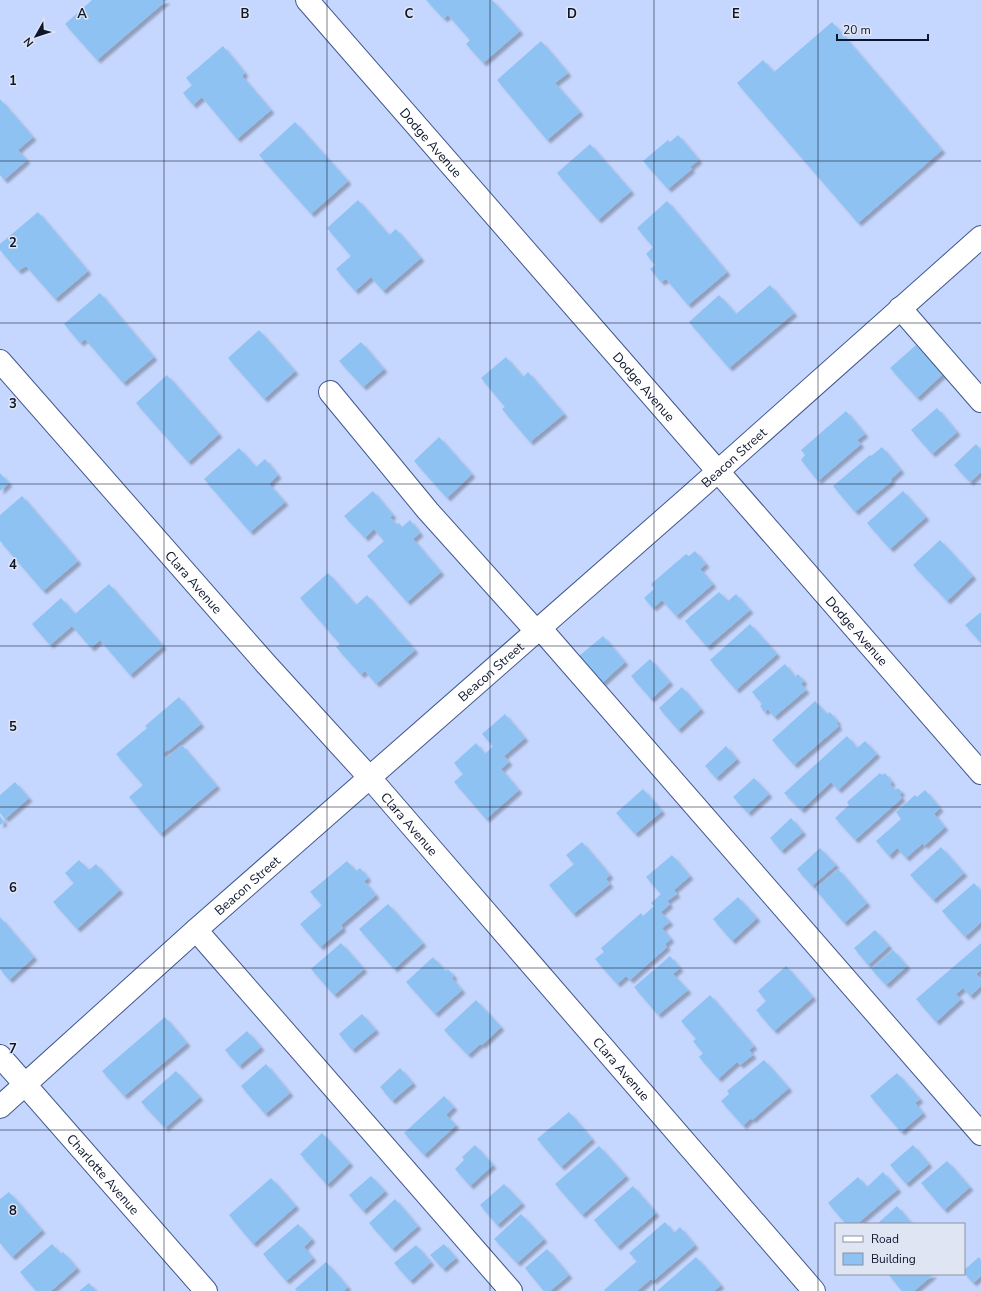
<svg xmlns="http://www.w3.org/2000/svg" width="981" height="1291" font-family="'Nunito Sans',sans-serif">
<defs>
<filter id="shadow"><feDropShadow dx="3.5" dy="3.5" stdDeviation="1" flood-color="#0004"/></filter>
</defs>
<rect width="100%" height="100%" fill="#c6d7ff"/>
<!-- building -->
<g fill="#8ec2f2" filter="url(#shadow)">
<path d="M92 0H167L97 60 65 24Z"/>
<path d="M426 0H492L520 31 483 63 466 44 470 40 448 15 444 19Z"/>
<path d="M832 22 942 150 858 223 737 83 763 60 774 72Z"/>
<path d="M541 41 568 73 555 83 580 112 547 140 497 80Z"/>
<path d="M223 46 245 73 242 76 271 110 237 139 202 97 193 105 183 93 192 85 186 78Z"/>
<path d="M0 99 33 137 18 150 27 160 4 180 0 175Z"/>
<path d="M295 122 348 181 311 214 259 155Z"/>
<path d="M678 135 699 160 690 167 692 169 668 189 643 161 668 140 670 142Z"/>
<path d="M590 144 631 191 598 220 557 173Z"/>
<path d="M358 200 389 235 396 229 421 258 383 291 371 277 355 291 336 269 351 256 327 228Z"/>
<path d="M667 201 727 272 688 305 666 279 661 282 650 269 655 265 646 254 653 247 637 228Z"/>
<path d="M38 212 88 271 55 299 26 266 18 271 0 250V244Z"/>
<path d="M770 285 794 313 729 368 689 322 719 295 736 314Z"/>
<path d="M100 293 154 357 123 383 85 339 80 343 64 324Z"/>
<path d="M259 330 295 371 264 399 228 358Z"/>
<path d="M361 342 384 369 363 387 339 361Z"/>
<path d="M916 345 943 374 917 398 890 368Z"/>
<path d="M506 357 523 377 528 372 564 414 530 442 502 409 505 407 481 378Z"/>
<path d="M167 375 219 434 188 462 136 403Z"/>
<path d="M937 408 957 432 932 454 911 430Z"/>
<path d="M846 411 865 434 857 440 861 444 818 481 801 460 805 455 801 450Z"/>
<path d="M439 437 472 474 447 498 414 461Z"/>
<path d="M976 444 981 450V472L970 482 954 465Z"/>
<path d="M882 447 901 470 891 479 892 481 855 512 833 486 870 455 871 456Z"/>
<path d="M239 448 256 467 265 459 278 475 269 484 285 502 250 532 204 479Z"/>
<path d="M0 473 9 483 0 491Z"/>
<path d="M373 491 393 515 390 517 397 525 399 523 402 527 410 520 420 533 413 539 441 572 407 602 367 556 384 541 374 529 365 538 344 516Z"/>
<path d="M903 491 926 517 890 549 867 523Z"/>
<path d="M22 496 78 561 43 591 0 541V515Z"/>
<path d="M940 540 973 576 947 601 913 565Z"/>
<path d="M695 551 706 564 700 569 713 584 676 616 662 600 653 608 644 598 654 589 651 584 686 554 689 556Z"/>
<path d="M328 573 356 605 367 595 415 650 376 684 365 671 361 675 336 647 340 644 300 598Z"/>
<path d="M109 584 163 646 130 675 100 640 91 648 72 626 50 645 32 624 61 598 75 614Z"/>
<path d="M719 592 728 601 736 594 750 610 707 647 685 621Z"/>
<path d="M981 612V643L965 625Z"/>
<path d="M750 624 777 654 736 690 710 660Z"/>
<path d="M603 636 625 662 602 683 579 656Z"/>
<path d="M650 659 670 682 651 699 631 676Z"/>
<path d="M785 664 795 677 798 674 804 681 801 684 806 690 774 717 768 709 764 712 760 706 762 704 752 692Z"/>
<path d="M682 687 701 709 678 730 659 708Z"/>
<path d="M179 697 201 724 168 751 167 750 163 754 166 758 182 745 217 786 160 834 129 797 143 785 116 754 147 728 145 726Z"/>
<path d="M815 701 827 714 830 712 838 722 836 723 839 726 794 765 772 740Z"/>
<path d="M505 714 525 738 504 756 509 762 501 769 519 790 486 819 454 782 463 774 454 763 476 743 485 754 493 746 482 734Z"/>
<path d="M847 736 857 748 865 741 877 754 838 790 831 782 801 810 784 793Z"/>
<path d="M726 746 737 759 716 778 705 766Z"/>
<path d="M880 773 882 775 885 773 892 782 890 784 895 790 898 788 902 792 899 794 902 798 855 840 835 818 849 805 847 802Z"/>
<path d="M754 778 769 794 748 813 733 797Z"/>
<path d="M15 782 29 798 5 819 0 813V795Z"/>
<path d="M643 789 662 811 635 834 616 813Z"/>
<path d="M925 790 940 808 934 814 945 827 924 846 923 843 906 858 897 848 889 856 876 841 901 819 896 812 915 795 917 797Z"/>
<path d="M0 816 4 822 0 825Z"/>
<path d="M791 818 803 832 781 851 770 838Z"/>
<path d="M582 842 610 875 606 879 610 884 573 914 549 885 574 864 566 855Z"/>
<path d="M941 847 964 873 933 900 910 875Z"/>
<path d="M820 848 836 865 812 886 797 869Z"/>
<path d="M672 855 690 876 674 890 677 894 667 901 670 904 661 912 670 922 662 928 671 939 665 944 667 947 630 980 626 976 617 984 595 959 604 952 601 948 641 913 643 916 654 906 651 903 661 894 646 877Z"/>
<path d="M79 860 89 870 96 864 120 890 77 929 53 902 74 883 65 873Z"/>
<path d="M347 861 356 871 360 868 368 878 364 881 376 895 341 925 343 928 320 947 300 924 322 905 310 892Z"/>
<path d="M838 869 867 903 844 923 815 889Z"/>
<path d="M974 883 981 891V922L965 937 942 911Z"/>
<path d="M738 897 757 918 732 941 713 919Z"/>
<path d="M388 904 423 943 394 969 359 929Z"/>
<path d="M0 917 34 957 9 980 0 969Z"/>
<path d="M875 930 889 946 868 965 854 948Z"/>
<path d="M341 943 364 969 334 995 311 969Z"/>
<path d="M981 943V970L976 974 981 980V986L970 996 963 988 956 994 961 999 936 1022 916 999Z"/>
<path d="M893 950 907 966 886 985 871 969Z"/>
<path d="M670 956 680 968 673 974 688 990 658 1015 634 987Z"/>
<path d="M433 957 445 971 448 969 454 976 452 978 462 990 435 1014 406 982Z"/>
<path d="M786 966 813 997 774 1031 756 1010 766 1001 758 991Z"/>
<path d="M710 995 754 1046 749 1050 753 1055 740 1065 737 1062 718 1079 699 1057 703 1053 693 1041 696 1039 681 1021Z"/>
<path d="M476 1000 501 1027 482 1045 480 1044 468 1055 444 1030Z"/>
<path d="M362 1014 376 1030 352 1050 339 1034Z"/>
<path d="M165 1017 187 1043 124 1096 102 1071Z"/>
<path d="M247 1031 261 1047 239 1066 225 1050Z"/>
<path d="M764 1060 789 1088 752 1120 751 1118 743 1126 721 1101 729 1094 727 1091Z"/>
<path d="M266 1064 290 1093 265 1114 241 1086Z"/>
<path d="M400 1068 413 1083 392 1101 380 1087Z"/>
<path d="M176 1071 200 1097 165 1128 141 1102Z"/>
<path d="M897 1073 920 1099 915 1103 923 1113 901 1132 870 1096Z"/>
<path d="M444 1096 454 1107 446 1115 456 1125 424 1155 404 1133Z"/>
<path d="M569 1112 592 1139 561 1167 537 1139Z"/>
<path d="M322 1133 350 1163 327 1185 300 1154Z"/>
<path d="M475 1145 493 1165 470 1186 455 1169 464 1160 462 1157Z"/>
<path d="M913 1145 929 1164 906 1184 890 1165Z"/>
<path d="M599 1146 626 1176 582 1215 555 1184Z"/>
<path d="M947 1161 970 1187 944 1210 921 1183Z"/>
<path d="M883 1172 898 1189 857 1224H846L828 1203 858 1177 867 1187Z"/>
<path d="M371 1176 385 1191 363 1211 349 1195Z"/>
<path d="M271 1178 296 1206 253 1244 229 1215Z"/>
<path d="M504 1184 522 1203 497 1225 480 1205Z"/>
<path d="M633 1186 656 1213 617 1247 594 1220Z"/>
<path d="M9 1192 42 1230 12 1257 0 1243V1199Z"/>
<path d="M395 1199 418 1226 392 1249 369 1223Z"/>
<path d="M897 1206 912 1224H877Z"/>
<path d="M521 1214 544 1239 517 1263 494 1239Z"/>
<path d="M665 1222 674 1233 680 1227 695 1245 653 1281 651 1279 637 1291H605L604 1290 637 1261 629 1253Z"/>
<path d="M298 1224 312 1239 304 1247 313 1258 286 1281 263 1254Z"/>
<path d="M52 1244 61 1254 63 1252 77 1268 51 1291H36L20 1272Z"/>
<path d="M444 1244 456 1258 443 1269 430 1255Z"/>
<path d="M416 1245 431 1262 410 1281 394 1263Z"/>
<path d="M547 1249 569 1275 550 1291H544L525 1268Z"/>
<path d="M696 1257 721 1285 714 1291H657Z"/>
<path d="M979 1257 981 1260V1276L973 1283 964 1273V1270Z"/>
<path d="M326 1262 348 1287 344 1291H297L295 1289Z"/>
<path d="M888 1274H934L914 1291H902Z"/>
<path d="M89 1283 96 1291H79Z"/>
</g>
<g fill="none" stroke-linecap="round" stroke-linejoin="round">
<!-- minor casing -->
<g stroke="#41578f" stroke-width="24">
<g id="minor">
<path id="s1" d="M307 0 981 773"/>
<path d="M900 308 981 401"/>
<path id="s2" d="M0 361 266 664 370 778 814 1291"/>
<path d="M330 392 428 511 536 631"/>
<path d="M540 628 981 1134"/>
<path d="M196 930 511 1291"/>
<path id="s3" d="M0 1056 206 1291"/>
<path id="s4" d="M0 1107 196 930 688 498 981 237"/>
</g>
</g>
<!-- minor -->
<use href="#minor" stroke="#fff" stroke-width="22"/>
</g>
<!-- grid -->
<path fill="none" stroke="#0d162d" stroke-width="1" stroke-opacity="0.55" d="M164 0V1291M327 0V1291M490 0V1291M654 0V1291M818 0V1291M0 161H981M0 323H981M0 484H981M0 646H981M0 807H981M0 968H981M0 1130H981"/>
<g text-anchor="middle" stroke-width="3" stroke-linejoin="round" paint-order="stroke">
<!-- street labels -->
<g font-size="13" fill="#0d162d" stroke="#dfe5f2">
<text dy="5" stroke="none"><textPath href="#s1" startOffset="189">Dodge Avenue</textPath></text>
<text dy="5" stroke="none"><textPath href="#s1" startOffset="513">Dodge Avenue</textPath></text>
<text dy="5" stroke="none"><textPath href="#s4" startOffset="980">Beacon Street</textPath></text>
<text dy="5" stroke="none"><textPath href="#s2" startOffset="294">Clara Avenue</textPath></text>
<text dy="5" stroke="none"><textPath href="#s1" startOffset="837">Dodge Avenue</textPath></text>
<text dy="5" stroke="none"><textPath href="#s4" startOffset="656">Beacon Street</textPath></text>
<text dy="5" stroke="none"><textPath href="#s2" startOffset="618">Clara Avenue</textPath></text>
<text dy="5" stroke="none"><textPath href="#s4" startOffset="332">Beacon Street</textPath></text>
<text dy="5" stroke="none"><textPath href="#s2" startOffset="942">Clara Avenue</textPath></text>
<text dy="5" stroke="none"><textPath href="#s3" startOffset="157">Charlotte Avenue</textPath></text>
</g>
</g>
<g font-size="13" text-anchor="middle" font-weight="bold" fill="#0d162d" stroke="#dfe5f2" stroke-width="3" stroke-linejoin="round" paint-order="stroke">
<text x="82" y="18">A</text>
<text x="245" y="18">B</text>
<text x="409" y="18">C</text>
<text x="572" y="18">D</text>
<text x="736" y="18">E</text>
<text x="13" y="85">1</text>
<text x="13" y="247">2</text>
<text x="13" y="408">3</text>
<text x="13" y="569">4</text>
<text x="13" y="731">5</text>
<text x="13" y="892">6</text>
<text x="13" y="1053">7</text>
<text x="13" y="1215">8</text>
</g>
<!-- legend -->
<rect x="835" y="1223" width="130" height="52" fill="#dfe5f2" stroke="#8b92a3"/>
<rect x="843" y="1236" width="20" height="6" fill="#ffffff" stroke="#8b92a3"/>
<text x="871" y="1243" font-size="12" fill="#0d162d">Road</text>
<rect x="843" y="1253" width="20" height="12" fill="#8ec2f2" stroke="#8b92a3"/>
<text x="871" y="1263" font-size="12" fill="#0d162d">Building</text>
<!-- north arrow -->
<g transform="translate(36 36) rotate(231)" stroke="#dfe5f2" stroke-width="3" paint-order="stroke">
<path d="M0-3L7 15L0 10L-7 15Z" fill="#0d162d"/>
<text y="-6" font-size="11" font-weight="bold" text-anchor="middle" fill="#0d162d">N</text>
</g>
<!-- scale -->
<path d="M837 34v6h91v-6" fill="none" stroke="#0d162d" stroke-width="2"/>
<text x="843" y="34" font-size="12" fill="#0d162d" stroke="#dfe5f2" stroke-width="3" paint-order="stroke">20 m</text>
</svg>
